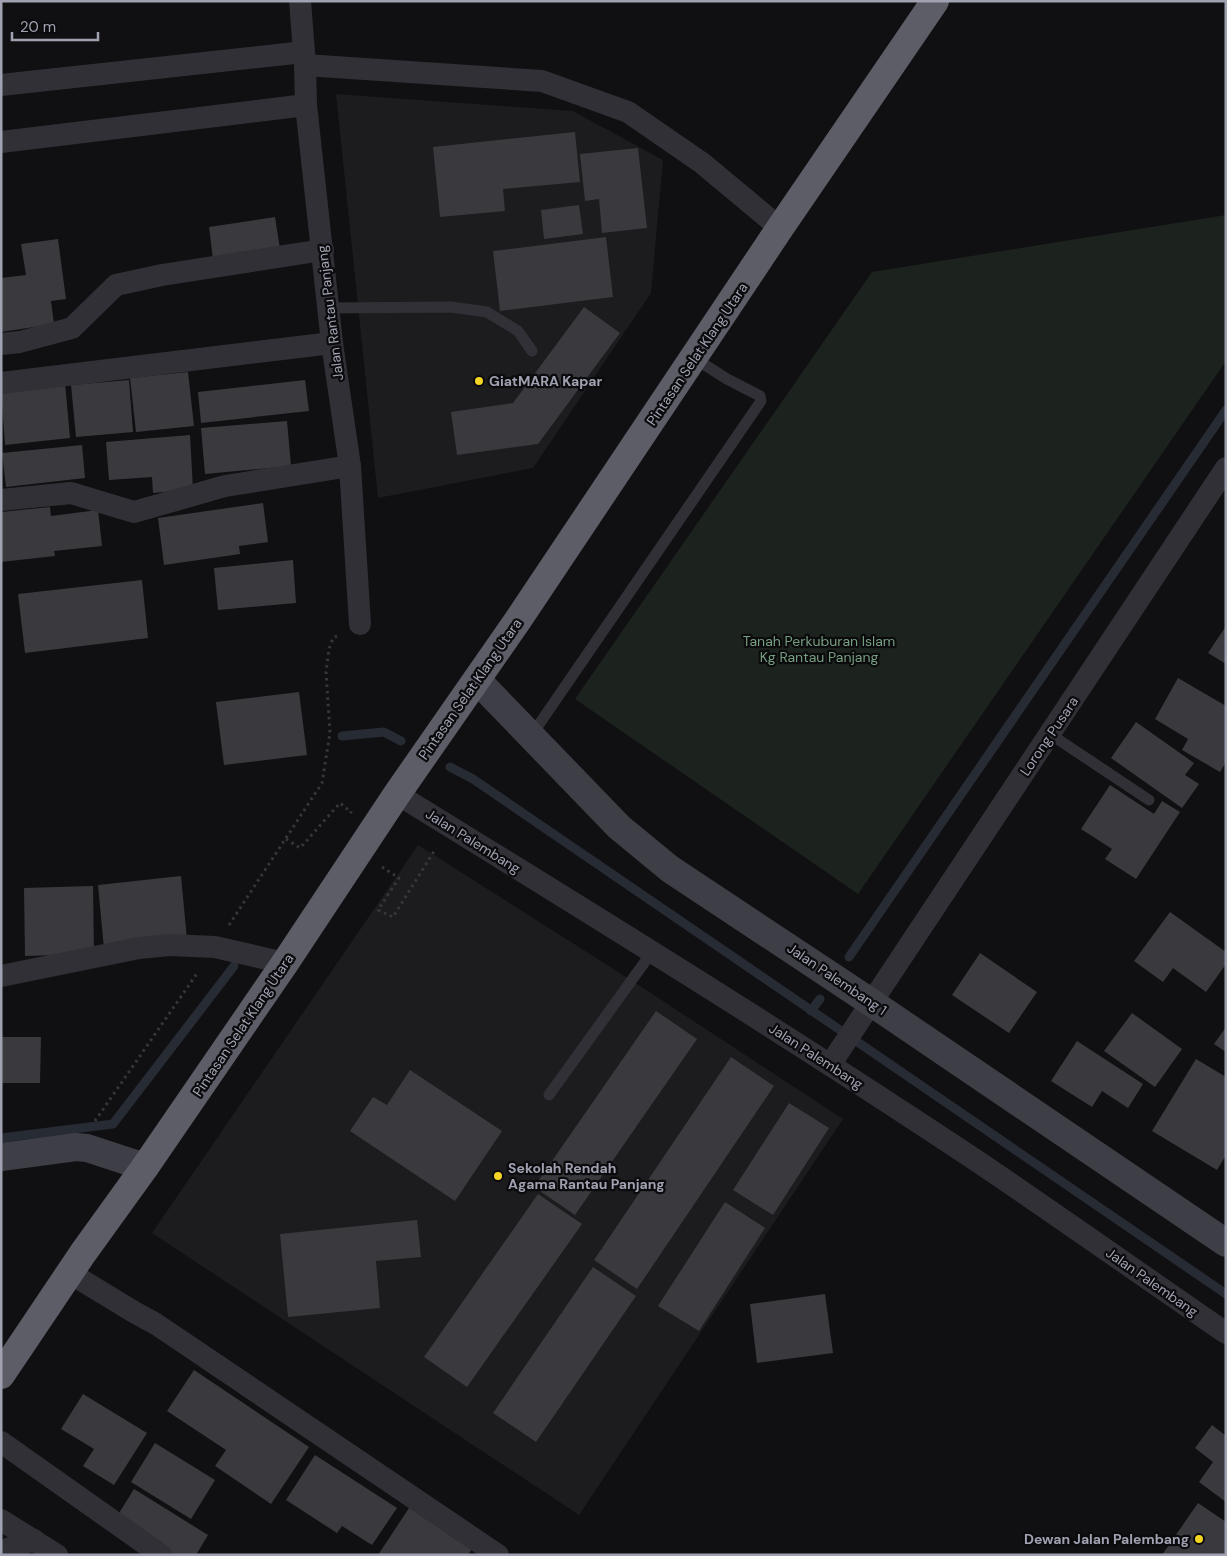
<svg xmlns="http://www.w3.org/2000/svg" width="1227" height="1556" font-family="'DM Sans',sans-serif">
<rect width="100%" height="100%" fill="#100f11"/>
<!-- built -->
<g fill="#1c1b1e">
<path d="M336 94 573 111 663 160 651 293 533 468 378 498Z"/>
<path d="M418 845 631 980 843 1119 579 1515 152 1233Z"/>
</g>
<!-- green -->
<path fill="#1c231e" d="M1226 215V361L858 894 575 699 872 272Z"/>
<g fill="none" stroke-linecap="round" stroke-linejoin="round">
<!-- stream -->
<g stroke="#262b34" stroke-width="9">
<path d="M342 736 384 732 401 741"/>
<path d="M450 767 473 779 1226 1294"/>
<path d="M849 957 1226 410"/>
<path d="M811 1011 820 999"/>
<path d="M1 1138 113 1124 234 966"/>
</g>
</g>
<!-- building -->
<g fill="#3a393e">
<path d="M575 132 580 182 503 189 505 211 440 217 433 147Z"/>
<path d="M638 148 647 228 602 233 599 199 585 201 580 154Z"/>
<path d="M579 205 583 234 544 239 541 210Z"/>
<path d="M275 217 280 249 213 259 209 227Z"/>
<path d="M606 237 613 297 500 311 493 251Z"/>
<path d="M58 239 66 299 51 301 54 324 1 332V278L26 275 21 244Z"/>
<path d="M584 307 620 333 538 444 457 455 451 412 513 403Z"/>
<path d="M188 372 194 426 136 432 130 378Z"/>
<path d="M129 380 133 432 76 437 71 385Z"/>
<path d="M305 380 309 411 201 423 198 392Z"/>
<path d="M65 383 70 438 5 445 1 389Z"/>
<path d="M287 421 291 466 205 474 201 428Z"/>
<path d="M190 435 193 489 153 493 152 477 109 480 106 442Z"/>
<path d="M82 445 85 478 6 487 2 453Z"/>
<path d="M263 503 268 542 239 546 240 554 164 565 158 518Z"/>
<path d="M50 507 51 516 98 510 102 546 54 551 55 556 1 562V512Z"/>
<path d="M293 560 296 603 218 610 214 568Z"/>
<path d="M142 580 148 638 25 653 18 594Z"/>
<path d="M1226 626V664L1208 653Z"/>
<path d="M1178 678 1226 706V762L1220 772 1182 750 1188 739 1155 719Z"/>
<path d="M299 692 307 755 224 765 216 702Z"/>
<path d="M1136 722 1194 763 1185 775 1199 784 1182 808 1111 758Z"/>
<path d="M1110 785 1154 814 1162 801 1180 812 1136 879 1105 859 1112 849 1081 829Z"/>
<path d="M181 876 187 940 104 949 98 885Z"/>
<path d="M93 886 94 954 25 956 24 888Z"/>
<path d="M1170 912 1226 952V964L1206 992 1173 968 1163 982 1134 961Z"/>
<path d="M980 953 1037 992 1009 1033 952 995Z"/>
<path d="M656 1011 697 1039 575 1215 534 1187Z"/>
<path d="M1132 1013 1182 1049 1155 1087 1104 1051Z"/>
<path d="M1226 1027V1052L1214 1044Z"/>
<path d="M1 1037H41L40 1083H1Z"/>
<path d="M1077 1041 1143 1084 1128 1108 1102 1091 1092 1107 1051 1081Z"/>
<path d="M731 1057 774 1086 637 1289 594 1260Z"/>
<path d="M1196 1059 1226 1077V1155L1217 1170 1152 1131Z"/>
<path d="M410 1070 502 1131 455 1201 350 1131 373 1097 387 1105Z"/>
<path d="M789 1103 829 1128 773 1215 733 1190Z"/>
<path d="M538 1194 582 1224 467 1387 424 1357Z"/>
<path d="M725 1202 765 1228 699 1331 658 1306Z"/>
<path d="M417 1220 421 1257 376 1261 380 1308 288 1317 280 1234Z"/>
<path d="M593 1267 636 1296 536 1442 493 1413Z"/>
<path d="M825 1294 833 1353 757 1363 750 1304Z"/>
<path d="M194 1370 309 1447 271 1504 215 1466 226 1450 167 1411Z"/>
<path d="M83 1394 147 1433 114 1485 83 1466 94 1449 61 1429Z"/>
<path d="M1212 1425 1226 1436V1502L1199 1482 1213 1462 1195 1448Z"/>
<path d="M155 1443 215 1480 191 1519 131 1482Z"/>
<path d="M315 1455 397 1508 372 1545 342 1526 337 1533 286 1500Z"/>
<path d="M134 1489 208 1535 196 1555H173L116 1518Z"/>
<path d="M1198 1503 1226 1522V1555H1162Z"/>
<path d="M411 1505 474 1546 468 1555H378Z"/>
</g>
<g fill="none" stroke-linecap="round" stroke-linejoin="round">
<!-- path -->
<g stroke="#36373d" stroke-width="3" stroke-dasharray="2.5 4" stroke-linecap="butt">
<path d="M286 839 300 848 340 803 351 812 350 813"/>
<path d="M382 867 399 878 378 910 393 917 436 848"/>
<path d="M229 925 322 783 330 733 326 672 329 649 333 638 337 636"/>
<path d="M95 1121 198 972"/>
</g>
<!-- lane -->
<g stroke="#313036" stroke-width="11">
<path d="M329 308 451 307 487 312 518 331 532 351"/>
<path d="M1050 734 1149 800"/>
<path d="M531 736 761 401 760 396 727 379 694 358"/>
<path d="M549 1095 652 952"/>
</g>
<!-- street -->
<g stroke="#313036" stroke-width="22">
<path d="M300 1 305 65 306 105 332 343 350 466 360 624"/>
<path d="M305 65 542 81 628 112 702 163 780 228"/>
<path d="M1 85 304 52"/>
<path d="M1 142 306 105"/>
<path d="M1 344 20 342 72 328 116 285 162 275 323 250"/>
<path d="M1 383 332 343"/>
<path d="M1 500 71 493 134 512 225 486 350 466"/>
<path d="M397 794C592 914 786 1034 977 1161 1060 1217 1143 1276 1226 1333"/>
<path d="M1 976 139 948 170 945 215 947 285 963"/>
<path d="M830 1065 1226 468"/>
<path d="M70 1273 134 1312 156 1324 498 1555"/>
<path d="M1 1442 161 1555"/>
<path d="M1 1520 57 1555"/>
<path d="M1 1551 34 1540"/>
</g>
<!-- secondary -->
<g stroke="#3e3f46" stroke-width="28">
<path d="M477 680 619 827 670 869 872 1003 1226 1243"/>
<path d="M1 1157 76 1147 87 1148 145 1167"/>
</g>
<!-- highway -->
<path stroke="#5c5d67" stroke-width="28" d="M1 1375 83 1253 145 1167 285 963 397 794 518 620 780 228 935 1"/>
</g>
<!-- markers -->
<g fill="#f4d524" stroke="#0b0a0c" stroke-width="2">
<circle cx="479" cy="381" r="5"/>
<circle cx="498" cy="1176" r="5"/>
<circle cx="1199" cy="1539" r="5"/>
</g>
<g text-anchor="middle" stroke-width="4.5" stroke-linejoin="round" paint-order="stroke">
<!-- street labels -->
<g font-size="14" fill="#a0a2b2" stroke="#0b0a0c">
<text transform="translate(330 313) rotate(-97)" y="5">Jalan Rantau Panjang</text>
<text transform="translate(697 354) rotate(-56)" y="5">Pintasan Selat Klang Utara</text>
<text transform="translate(470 689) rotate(-55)" y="5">Pintasan Selat Klang Utara</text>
<text transform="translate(1049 736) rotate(-56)" y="5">Lorong Pusara</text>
<text transform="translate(473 841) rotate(32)" y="5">Jalan Palembang</text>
<text transform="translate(837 979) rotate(34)" y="5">Jalan Palembang 1</text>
<text transform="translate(243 1025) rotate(-56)" y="5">Pintasan Selat Klang Utara</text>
<text transform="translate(816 1056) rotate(33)" y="5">Jalan Palembang</text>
<text transform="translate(1152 1282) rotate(35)" y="5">Jalan Palembang</text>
</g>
<!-- poi labels -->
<g font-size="14" font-weight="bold" fill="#a0a2b2" stroke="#0b0a0c" text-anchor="start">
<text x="489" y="386">GiatMARA Kapar</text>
<text x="508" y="1173">Sekolah Rendah<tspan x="508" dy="16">Agama Rantau Panjang</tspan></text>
<text x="1189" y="1544" text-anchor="end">Dewan Jalan Palembang</text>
</g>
<!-- park labels -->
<g font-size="14" fill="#769e80" stroke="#0b0a0c">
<text x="819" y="646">Tanah Perkuburan Islam<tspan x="819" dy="16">Kg Rantau Panjang</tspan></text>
</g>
</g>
<!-- border -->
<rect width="1227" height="1556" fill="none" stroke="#a0a2b2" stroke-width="5"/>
<!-- scale -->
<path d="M12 32v8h86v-8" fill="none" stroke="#a0a2b2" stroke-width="2.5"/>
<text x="20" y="32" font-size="15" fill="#a0a2b2" stroke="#0b0a0c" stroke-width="4" paint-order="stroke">20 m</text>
</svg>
